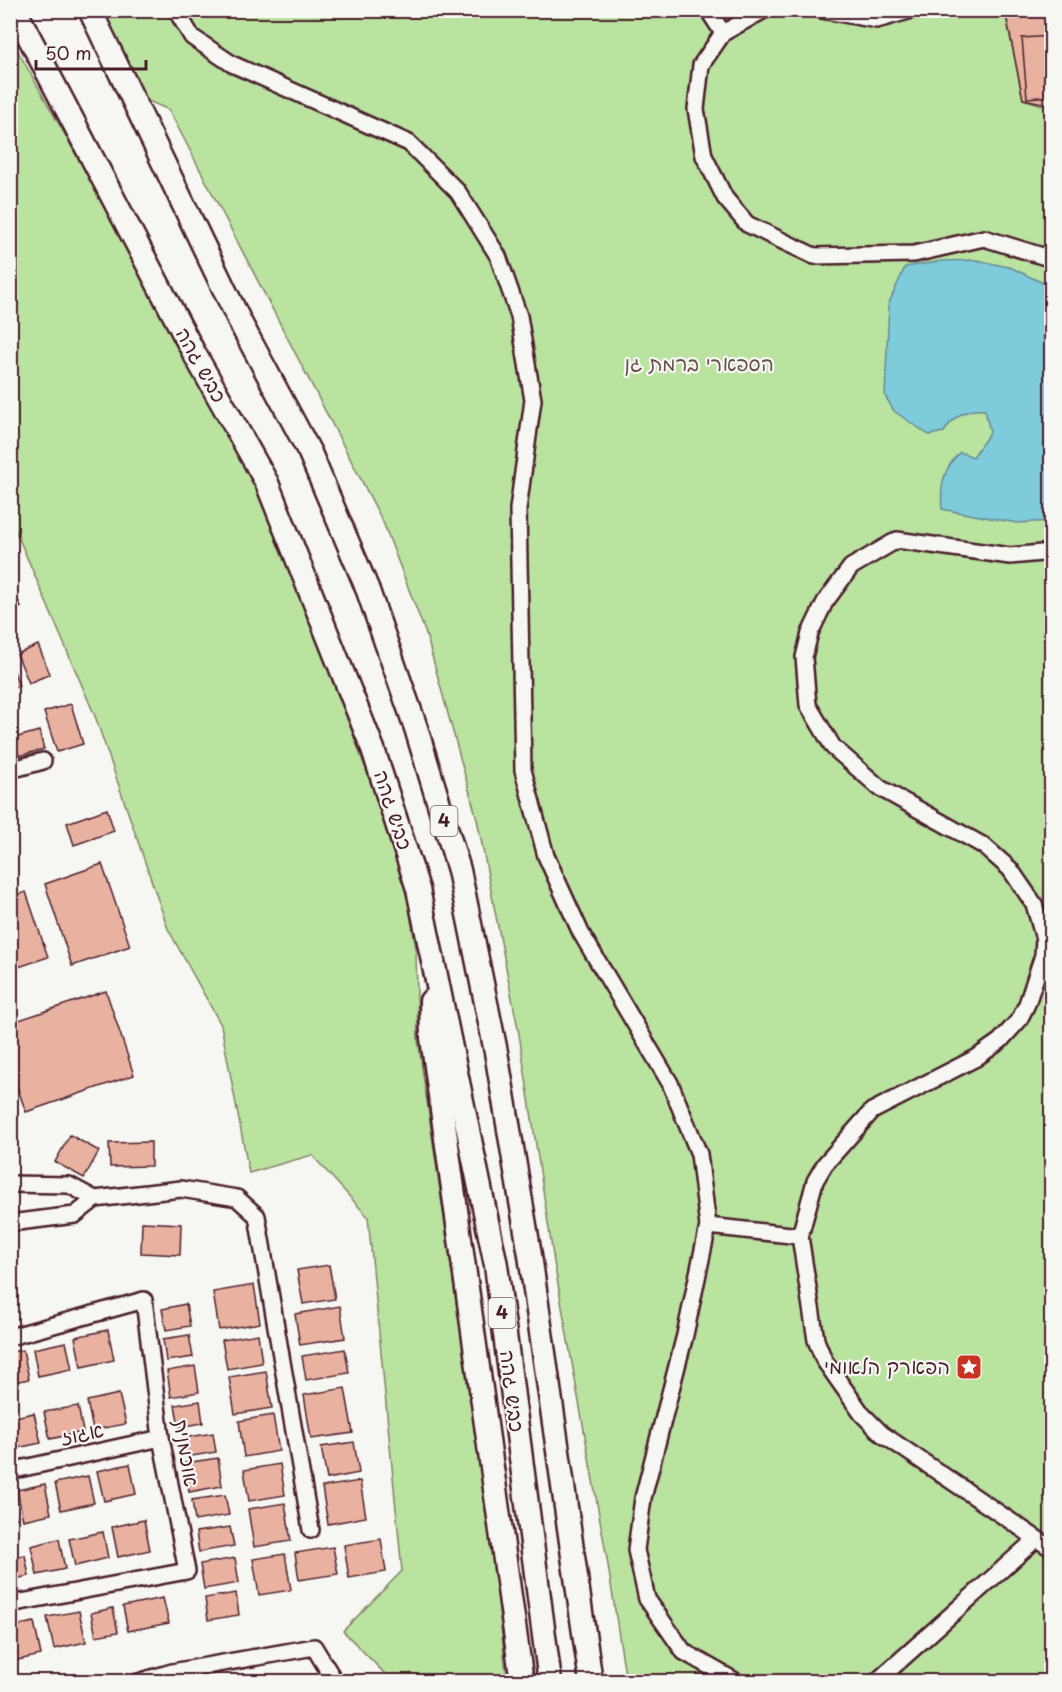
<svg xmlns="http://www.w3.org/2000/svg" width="1062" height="1692" font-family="'Playpen Sans','Playpen Sans Hebrew',sans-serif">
<rect width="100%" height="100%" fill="#f6f6f2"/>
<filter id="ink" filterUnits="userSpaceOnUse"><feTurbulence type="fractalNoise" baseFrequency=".0167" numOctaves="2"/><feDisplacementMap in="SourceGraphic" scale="12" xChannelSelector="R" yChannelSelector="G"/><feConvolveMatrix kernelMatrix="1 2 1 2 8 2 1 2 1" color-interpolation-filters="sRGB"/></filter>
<g filter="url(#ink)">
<!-- green -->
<g fill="#b9e39f" stroke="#828165" stroke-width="1.5">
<path d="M100 11H1005L1023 99 1052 108 1051 1681H626L607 1559 554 1262 519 1034 477 819 426 634 383 522 169 110 146 100Z"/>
<path d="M10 37 161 306 232 446 272 515 402 867 416 949 418 1040 494 1562 507 1681H389L388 1677 343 1631 402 1571 368 1217 312 1155 249 1173 221 1025 168 929 95 716 11 520Z"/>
</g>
<!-- water -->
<path fill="#7eccdb" stroke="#698795" stroke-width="1.5" d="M977 260 1012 268 1051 287V521L1017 523 942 509C940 486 943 469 960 452L973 457 990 432 985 410C966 408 954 416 944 432L929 435 894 411 885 396 889 303 905 267 942 261Z"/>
<!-- building -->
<g fill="#e9b2a0" stroke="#4a1f2b" stroke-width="1.5">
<path d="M1005 10H1052V105L1023 99Z"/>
<path d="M1052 36V96L1027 98 1022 38Z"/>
<path d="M10 581 21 607 10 612Z"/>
<path d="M38 645 50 674 29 683 17 654Z"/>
<path d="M10 660 19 686 10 689Z"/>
<path d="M71 704 83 744 57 752 44 712Z"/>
<path d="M39 731 44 749 19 756 14 738Z"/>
<path d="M107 809 114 831 74 845 67 823Z"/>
<path d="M102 864 130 946 72 966 45 884Z"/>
<path d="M26 892 48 957 10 970V897Z"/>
<path d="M106 991 134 1075 26 1112 10 1067V1023Z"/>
<path d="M70 1135 99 1151 84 1178 55 1162Z"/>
<path d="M151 1142V1166L110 1167 109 1143Z"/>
<path d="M142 1222 181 1224 180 1255 141 1253Z"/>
<path d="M329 1265 335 1299 303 1304 297 1270Z"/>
<path d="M254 1285 260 1323 219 1330 213 1292Z"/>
<path d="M186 1304 190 1326 166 1330 162 1309Z"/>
<path d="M340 1306 345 1338 300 1345 295 1314Z"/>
<path d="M108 1330 114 1360 81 1367 75 1337Z"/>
<path d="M258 1334 262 1363 227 1369 222 1340Z"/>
<path d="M189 1335 193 1357 166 1361 163 1339Z"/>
<path d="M66 1342 72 1369 38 1376 33 1349Z"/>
<path d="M345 1349 349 1373 306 1380 302 1356Z"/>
<path d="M23 1350 29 1379 10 1383V1352Z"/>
<path d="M195 1366 199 1392 171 1397 167 1371Z"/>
<path d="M266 1371 272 1408 235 1414 229 1377Z"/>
<path d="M345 1388 353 1433 311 1439 304 1395Z"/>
<path d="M119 1394 126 1424 93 1430 87 1401Z"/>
<path d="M200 1401 203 1423 179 1427 175 1405Z"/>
<path d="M78 1406 83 1432 50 1439 44 1412Z"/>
<path d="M34 1413 41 1443 12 1449 10 1418Z"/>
<path d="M273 1415 279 1451 244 1457 239 1421Z"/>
<path d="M213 1433 216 1452 186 1457 182 1438Z"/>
<path d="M354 1442 359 1473 327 1479 321 1447Z"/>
<path d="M218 1458 222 1486 189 1492 185 1463Z"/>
<path d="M130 1464 136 1494 104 1501 97 1471Z"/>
<path d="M280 1464 285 1495 249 1501 244 1470Z"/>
<path d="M88 1476 94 1503 61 1510 55 1483Z"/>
<path d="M360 1481 366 1517 328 1524 322 1487Z"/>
<path d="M45 1484 51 1514 23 1520 17 1490Z"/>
<path d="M225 1495 229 1515 195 1521 192 1500Z"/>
<path d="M10 1498 16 1519 10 1520Z"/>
<path d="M285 1503 291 1541 254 1547 248 1509Z"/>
<path d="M144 1520 150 1550 118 1557 112 1527Z"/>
<path d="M230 1527 234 1546 199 1552 196 1532Z"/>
<path d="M103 1532 108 1558 75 1566 69 1539Z"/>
<path d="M59 1539 65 1569 37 1575 31 1546Z"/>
<path d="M381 1539 386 1572 349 1578 344 1545Z"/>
<path d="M333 1547 338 1574 299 1580 295 1553Z"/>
<path d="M285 1554 291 1590 259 1595 253 1559Z"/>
<path d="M25 1555 29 1576 10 1580V1558Z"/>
<path d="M235 1558 239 1583 204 1589 200 1564Z"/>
<path d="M236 1593 239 1615 208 1620 205 1598Z"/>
<path d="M163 1598 169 1623 128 1631 123 1606Z"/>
<path d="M113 1608 118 1632 96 1636 91 1613Z"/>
<path d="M79 1611 86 1642 54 1649 47 1617Z"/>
<path d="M34 1622 41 1655 13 1661 10 1627Z"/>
</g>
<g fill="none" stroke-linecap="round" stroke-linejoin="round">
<!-- minor casing -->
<g stroke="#4a1f2b" stroke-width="20">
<g id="minor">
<path d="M176 10 192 37 232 64 409 143 458 192 498 256 519 316 533 400 518 509 523 770 546 856 581 933 670 1083 699 1154 708 1226 685 1335 643 1498 636 1550 647 1599 684 1652 737 1682"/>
<path d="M708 10 723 33"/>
<path d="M764 10 723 33 701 65 696 109 704 156 725 198 747 224 814 256 914 254 984 238 1052 259"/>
<path d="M821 10 877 20 912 10"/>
<path d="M1052 552 1010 556 897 540 851 567 825 602 810 633 804 657 808 705 833 747 880 788 984 846 1010 869 1034 904 1044 939 1043 955 1027 1004 1019 1020 1000 1041 976 1058 872 1111 825 1164 815 1181 800 1236 816 1340 824 1360 862 1414 882 1434 1052 1549"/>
<path d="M10 770 43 761"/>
<path d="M10 1184 69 1185 95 1199"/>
<path d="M10 1223 75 1215 95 1199 181 1189 237 1198 257 1216 311 1530"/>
<path d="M708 1226 800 1236"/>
<path d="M10 1337 144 1300 161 1438 187 1571 10 1604"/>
<path d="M10 1471 161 1438"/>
<path d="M138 1682 172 1672 314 1647 331 1675 332 1682"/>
<path d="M876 1682 1036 1539"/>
</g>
</g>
<!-- highway casing -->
<g stroke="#4a1f2b" stroke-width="27">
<g id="highway">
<path d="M15 10 194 353 267 483 373 749 418 889 496 1265 550 1682"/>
<path d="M90 10 241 324 310 453 367 588 416 728 459 870 496 1052 530 1255 591 1682"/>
<path d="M431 1001 432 1038 522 1682"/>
</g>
</g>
<!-- minor -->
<use href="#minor" stroke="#f6f6f2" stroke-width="15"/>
<!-- highway -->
<use href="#highway" stroke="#f6f6f2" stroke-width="22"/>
</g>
</g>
<!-- icons -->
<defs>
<g id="sight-square" transform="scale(1.35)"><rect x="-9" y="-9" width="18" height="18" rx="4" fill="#c8321e" stroke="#f6f6f2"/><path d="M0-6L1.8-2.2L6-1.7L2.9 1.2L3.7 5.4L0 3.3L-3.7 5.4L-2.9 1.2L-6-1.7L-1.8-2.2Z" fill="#fff"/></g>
</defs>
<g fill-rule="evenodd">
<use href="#sight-square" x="969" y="1367"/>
</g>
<g text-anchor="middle" stroke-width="4.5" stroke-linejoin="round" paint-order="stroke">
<!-- shield labels -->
<g fill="#f6f6f2" stroke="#7e6067" stroke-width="1.5">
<rect x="430.5" y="806" width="27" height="30" rx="4.5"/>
<rect x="488.5" y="1298" width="27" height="30" rx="4.5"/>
</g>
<g font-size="18" font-weight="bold" fill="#4a1f2b">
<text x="444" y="827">4</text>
<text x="502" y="1319">4</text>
</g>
<!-- park labels -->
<g font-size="20" fill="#665048" stroke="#f6f6f2">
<text x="699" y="371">הספארי ברמת גן</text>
</g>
<!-- street labels -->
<g font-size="20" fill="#4a1f2b" stroke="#f6f6f2">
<text transform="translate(201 365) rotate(61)" y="7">כביש גהה</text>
<text transform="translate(393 810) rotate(72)" y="7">כביש גהה</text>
<text transform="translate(512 1391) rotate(83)" y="7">כביש גהה</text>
<text transform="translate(82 1434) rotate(-12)" y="7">אגוז</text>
<text transform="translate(186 1453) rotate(80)" y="7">אוכמנית</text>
</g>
<!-- poi labels -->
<g font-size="20" fill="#4a1f2b" stroke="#f6f6f2" text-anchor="end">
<text x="950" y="1374">הפארק הלאומי</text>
</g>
</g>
<!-- margin -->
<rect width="1062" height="1692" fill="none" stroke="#f6f6f2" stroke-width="36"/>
<rect x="18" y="18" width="1026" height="1656" fill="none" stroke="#4a1f2b" stroke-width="2" filter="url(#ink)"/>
<!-- scale -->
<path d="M36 60v9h110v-9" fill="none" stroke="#4a1f2b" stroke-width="3"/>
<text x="45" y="60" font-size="18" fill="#4a1f2b" stroke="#f6f6f2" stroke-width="4.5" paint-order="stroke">50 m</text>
</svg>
